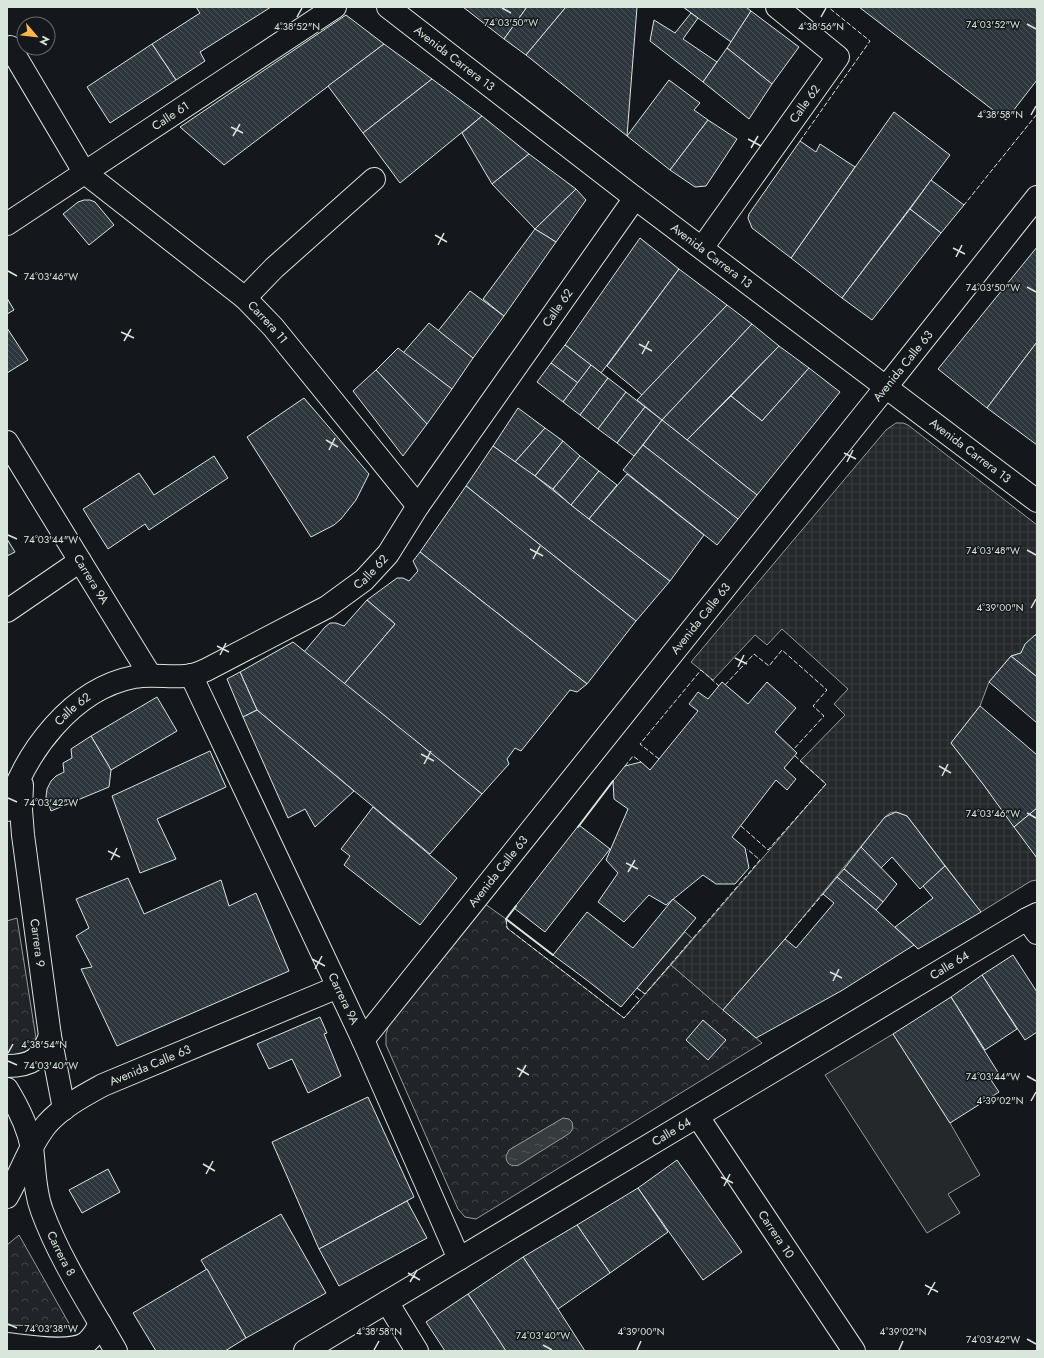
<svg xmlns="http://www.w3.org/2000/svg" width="1044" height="1358" font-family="Jost,sans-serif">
<defs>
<pattern id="park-crowns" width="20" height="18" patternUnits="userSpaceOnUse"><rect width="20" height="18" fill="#202428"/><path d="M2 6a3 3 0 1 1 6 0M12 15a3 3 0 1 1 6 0" fill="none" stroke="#404447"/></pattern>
<pattern id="plaza-grid" width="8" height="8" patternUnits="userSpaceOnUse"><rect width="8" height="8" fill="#24282b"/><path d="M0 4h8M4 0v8" fill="none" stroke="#393d3f"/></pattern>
<pattern id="water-ripples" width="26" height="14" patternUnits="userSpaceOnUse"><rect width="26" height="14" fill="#363b3e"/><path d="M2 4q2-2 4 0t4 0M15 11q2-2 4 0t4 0" fill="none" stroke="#525759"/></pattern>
<pattern id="building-back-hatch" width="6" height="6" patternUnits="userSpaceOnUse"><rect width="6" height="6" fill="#2c363c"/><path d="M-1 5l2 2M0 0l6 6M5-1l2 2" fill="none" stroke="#4a5358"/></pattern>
</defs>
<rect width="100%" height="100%" fill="#14181c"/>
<!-- grass -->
<path fill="#202428" stroke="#939e99" d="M685 932 693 939 645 994 637 988Z"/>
<!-- park -->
<g fill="url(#park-crowns)" stroke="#939e99">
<path d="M485 904 506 919 507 928 624 1018 671 965 762 1043 476 1219 465 1217 458 1209 386 1045V1034L389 1024Z"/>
<path d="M17 918 36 1038 29 1055 16 1060 7 1055V921Z"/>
<path d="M19 1235 71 1327 7 1325V1245Z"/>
</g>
<!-- parking -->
<path fill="#24282b" stroke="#939e99" d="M893 1034 950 1123 980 1175 948 1194 960 1213 927 1233 825 1075Z"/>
<!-- plaza -->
<path fill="url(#plaza-grid)" stroke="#939e99" d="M896 423H903L908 425 1037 525V633L1025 645 1021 653 1011 656 989 682 980 706 951 743 983 784 1037 858V880L1031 881 981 912 907 816 896 812 890 813 885 817 785 939 723 1010 671 965 826 784 800 761 845 715 834 704 848 689 782 629 767 645 755 635 713 680 691 662 886 430Z"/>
<!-- water -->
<path fill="url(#water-ripples)" stroke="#939e99" d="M563 1118 569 1119 572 1122 573 1128 570 1133 519 1165C511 1167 506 1164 506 1156L509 1150Z"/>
<!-- building -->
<g fill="url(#building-back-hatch)" stroke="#d8e6dc">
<path d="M196 7H271L200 52 205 61 176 80 152 44 200 13Z"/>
<path d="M463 7H527L504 39Z"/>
<path d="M527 7H566L526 55 504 39Z"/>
<path d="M566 7H637L627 136 526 55Z"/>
<path d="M683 7H746L751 11 731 42Z"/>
<path d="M859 7H1034L1037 9V80L1006 120Z"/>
<path d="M751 11 799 47 772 84 727 48Z"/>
<path d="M691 13 698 18 683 39 717 62 703 82 650 41 654 20 675 33Z"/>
<path d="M346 15 384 44 224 165 180 127Z"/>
<path d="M152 44 176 80 110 123 87 87Z"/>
<path d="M384 44 432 79 363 133 328 86Z"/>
<path d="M727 48 772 84 749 119 703 82Z"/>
<path d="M432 79 482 116 400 183 363 133Z"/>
<path d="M669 80 700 103 694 110 708 120 670 170 627 136Z"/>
<path d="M894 112 950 155 842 298 791 258Z"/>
<path d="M482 116 529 154 492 184 462 133Z"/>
<path d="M708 120 737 139 706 186 695 187 670 170Z"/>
<path d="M800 141 816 152 820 144 855 167 791 258 752 228 748 218 749 214Z"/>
<path d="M529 154 576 189 535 229 492 184Z"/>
<path d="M931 180 964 205 941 233 910 209Z"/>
<path d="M576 189 586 200 556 242 535 229Z"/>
<path d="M84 200H90L95 202 114 225 89 245 63 214 78 202Z"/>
<path d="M910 209 941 233 872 320 842 298Z"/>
<path d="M535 229 556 242 504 316 483 299Z"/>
<path d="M640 238 679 269 601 373 565 345Z"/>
<path d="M1037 247V342L987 408 938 369Z"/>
<path d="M679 269 727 305 642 395 607 366Z"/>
<path d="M470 291 504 316 473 358 438 331Z"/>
<path d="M7 298 14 310 7 314Z"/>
<path d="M727 305 752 324 662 420 637 400Z"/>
<path d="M429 323 473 358 452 389 403 353Z"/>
<path d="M752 324 779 346 687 440 662 420Z"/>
<path d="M7 328 28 360 7 373Z"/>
<path d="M1037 342V445L987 408Z"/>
<path d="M565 345 591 365 578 383 551 363Z"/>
<path d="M779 346 809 368 762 421 731 396Z"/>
<path d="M398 348 452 389 427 424 376 370Z"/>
<path d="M551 363 578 383 563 402 537 382Z"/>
<path d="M591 365 608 378 580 415 563 402Z"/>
<path d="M809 368 840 392 757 495 687 440 731 396 762 421Z"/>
<path d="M376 370 427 424 403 456 353 391Z"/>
<path d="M608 378 626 392 598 429 580 415Z"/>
<path d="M626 392 645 407 617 443 598 429Z"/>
<path d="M304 398 369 474 356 500 341 519 334 525 311 537 247 437Z"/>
<path d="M645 407 662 420 634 456 617 443Z"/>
<path d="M518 408 545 428 515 462 493 446Z"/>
<path d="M662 420 757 495 738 519 643 445Z"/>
<path d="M545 428 563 441 535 476 515 462Z"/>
<path d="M563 441 580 456 553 489 535 476Z"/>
<path d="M643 445 738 519 717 545 623 470Z"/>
<path d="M493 446 535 476 589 519 670 581 636 621 466 486Z"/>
<path d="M214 456 228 478 149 530 145 524 108 549 83 509 139 473 154 495Z"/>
<path d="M580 456 599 471 571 505 553 489Z"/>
<path d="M599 471 617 485 589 519 571 505Z"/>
<path d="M627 474 704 535 670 581 589 519Z"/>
<path d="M466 486 636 621 587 684 420 552Z"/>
<path d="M7 539 15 552 7 556Z"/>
<path d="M420 552 587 684 577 692 570 690 521 751 515 748 507 759 509 764 482 794 344 684 395 624 367 600 397 578H403L409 581 418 571 413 561Z"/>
<path d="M367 600 395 624 344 684 304 652 325 627 330 623H336L344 626Z"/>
<path d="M1035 635 1037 636V677L1011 656 1021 653 1025 644Z"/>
<path d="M293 642 482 794 430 854 257 710 240 672Z"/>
<path d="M1011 656 1037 677V723L989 682Z"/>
<path d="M240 672 257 710 243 717 227 679Z"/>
<path d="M722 682 748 704 767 682 796 708 775 732 797 753 784 768 796 779 787 790 776 780 732 837 745 848 749 868 735 884H716L703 875 666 905 649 895 624 922 598 902 618 873 606 860 628 809 614 799 613 781 625 766 641 762 650 770 698 711 689 704 698 692 708 699Z"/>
<path d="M157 697 177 731 111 770 91 736Z"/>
<path d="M980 706 1037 755V808L1014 827 983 784 951 743Z"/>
<path d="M257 710 354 791 315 827 305 809 288 818 243 717Z"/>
<path d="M91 736 111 770 109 787 51 811 46 797 47 789 51 781 56 776 64 772 63 763 72 758 71 749Z"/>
<path d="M210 751 226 787 157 819 176 859 140 873 112 796Z"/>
<path d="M373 807 457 878 420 925 344 865 350 856 341 849Z"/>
<path d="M1037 808V858L1014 827Z"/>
<path d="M896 812 907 816 945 866 920 889 892 857 881 868 861 847 885 817Z"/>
<path d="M579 825 610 849 545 932 514 908Z"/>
<path d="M861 847 897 884 883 902 844 869Z"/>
<path d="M945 866 981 912 918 949 895 927 933 898 923 886Z"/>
<path d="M844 869 883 902 876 910 837 877Z"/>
<path d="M837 877 876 910 914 945 841 991 756 1038 723 1010 785 939 796 948 834 903 823 894Z"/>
<path d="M128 878 144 914 221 880 229 906 256 893 289 971 117 1046 81 969 92 967 76 936 89 928 76 899Z"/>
<path d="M673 899 696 918 621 1007 588 981 553 955 587 912 633 948Z"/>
<path d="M1013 955 1037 992V1032L1025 1040 982 975Z"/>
<path d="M982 975 1017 1029 985 1050 951 997Z"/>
<path d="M951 997 999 1074 991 1080 999 1092 950 1123 893 1034Z"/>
<path d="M320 1017 327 1033 324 1034 341 1076 308 1093 292 1059 269 1069 257 1044Z"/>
<path d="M703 1020 726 1040 708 1060 686 1040Z"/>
<path d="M368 1097 414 1197 319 1249 272 1142Z"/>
<path d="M677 1160 742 1252 703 1280 638 1188Z"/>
<path d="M108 1169 120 1192 82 1213 69 1190Z"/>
<path d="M638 1188 668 1232 610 1273 577 1225Z"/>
<path d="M407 1201 427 1238 339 1286 319 1249Z"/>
<path d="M281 1214 326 1293 246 1338 201 1260Z"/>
<path d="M577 1225 610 1273 558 1309 523 1257Z"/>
<path d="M523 1257 558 1309 585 1351H506L468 1294Z"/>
<path d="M207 1269 246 1338 225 1351H156L133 1313Z"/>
<path d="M468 1294 485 1319 506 1351H445L426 1322Z"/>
</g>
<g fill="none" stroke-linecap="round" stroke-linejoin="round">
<!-- minor casing -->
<g stroke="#d8e6dc" stroke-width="24">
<g id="minor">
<path id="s1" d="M10 47 84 172 245 298 273 327 418 506"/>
<path id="s2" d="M7 224 335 7"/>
<path id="s3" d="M702 248 838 57 777 7"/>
<path d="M245 298 274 268 374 179"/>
<path id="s4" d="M7 442 150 675"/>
<path d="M7 611 80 561"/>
<path id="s5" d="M191 675 363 1040 459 1259"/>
<path id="s6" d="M22 785 21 810 23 835 50 1036 64 1109"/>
<path id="s7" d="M7 810C25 752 72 689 134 677 154 673 174 679 192 675 197 674 201 672 206 670L327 607 364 580 388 554 418 506 635 198"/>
<path id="s8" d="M363 1040 886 387"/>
<path d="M7 1066C32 1066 41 1059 50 1036"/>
<path id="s9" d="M7 1089C18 1107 28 1127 32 1148 35 1169 34 1190 42 1211 60 1260 90 1305 116 1351"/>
<path id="s10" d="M698 1117 854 1351"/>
<path id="s11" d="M7 1197C21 1173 29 1146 47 1124 62 1107 83 1096 103 1085L338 987"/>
<path d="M387 1302 417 1351"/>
<path d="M7 1344C27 1346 70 1354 86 1343 93 1337 97 1330 100 1323"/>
<path id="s12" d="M305 1351 1027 919"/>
</g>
</g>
<!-- major casing -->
<g stroke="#d8e6dc" stroke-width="24">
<g id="major">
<path id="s13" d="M388 7 635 198 1037 501"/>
<path d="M886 387 1037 197"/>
<path d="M1037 914 1027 919 1037 933"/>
</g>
</g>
<!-- minor -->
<use href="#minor" stroke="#14181c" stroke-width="22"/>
<!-- major -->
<use href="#major" stroke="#14181c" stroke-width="22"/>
<!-- fence -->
<g stroke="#d8e6dc" stroke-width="1" stroke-dasharray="5 2" stroke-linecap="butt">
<path d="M800 141 870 41 828 7"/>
<path d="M963 205H964L1037 114"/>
<path d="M725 685 754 654 769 666 782 650 827 690 813 706 824 716 793 750"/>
<path d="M659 759 640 744 701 670 719 686"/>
<path d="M625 766 633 756 641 762"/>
<path d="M741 826 768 850 826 784 794 755"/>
<path d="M506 919 507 928 624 1018 640 1000 633 994"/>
<path d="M785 939 823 894"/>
<path d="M637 988 645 994 760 860 747 849"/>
</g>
<!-- wall -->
<g stroke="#d8e6dc" stroke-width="2">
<path d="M578 827 613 781"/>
<path d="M516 906 506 919 553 955"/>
</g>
</g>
<!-- ticks -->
<path fill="none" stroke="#d8e6dc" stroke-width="1.5" d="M502 8 511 13M297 17 302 8M821 17 826 8M1027 24 1036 29M1031 115 1036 106M231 127 243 133M233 136 240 124M748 139 761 146M751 148 758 136M435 235 447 242M438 245 444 233M953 248 965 254M956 257 962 245M8 271 17 276M1027 287 1036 292M121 332 134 338M124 341 131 329M639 344 652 351M642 354 649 341M326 440 338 447M329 450 335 438M844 453 856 459M847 462 853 450M8 535 17 539M530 549 543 556M1027 550 1036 555M533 559 540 546M1031 608 1036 599M217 646 229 652M220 655 226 643M735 658 747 664M738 667 744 655M421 754 434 761M424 764 431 751M939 766 951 773M942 776 948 764M8 798 17 802M1027 813 1036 818M108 851 120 857M111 860 117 848M626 863 638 869M628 872 635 860M312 959 325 966M315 969 322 956M830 972 842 978M833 981 839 969M8 1053 13 1044M8 1061 17 1065M517 1068 529 1075M1027 1076 1036 1081M519 1077 526 1065M1031 1101 1036 1092M203 1164 215 1171M206 1174 213 1161M721 1177 733 1183M724 1186 730 1174M408 1273 420 1280M410 1282 417 1270M925 1285 938 1292M928 1295 935 1282M8 1324 17 1328M1027 1339 1036 1344M543 1345 552 1350M374 1350 379 1341M637 1350 641 1341M899 1350 903 1341"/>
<g text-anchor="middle" stroke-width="3" stroke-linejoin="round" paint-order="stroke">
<!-- street labels -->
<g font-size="12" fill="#d8e6dc" stroke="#14181c">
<text dy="4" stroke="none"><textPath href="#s13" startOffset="84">Avenida Carrera 13</textPath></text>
<text dy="4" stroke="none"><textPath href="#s3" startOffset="177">Calle 62</textPath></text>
<text dy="4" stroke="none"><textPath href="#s2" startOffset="196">Calle 61</textPath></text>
<text dy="4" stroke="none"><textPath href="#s13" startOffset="408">Avenida Carrera 13</textPath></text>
<text dy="4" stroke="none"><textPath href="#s7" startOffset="782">Calle 62</textPath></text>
<text dy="4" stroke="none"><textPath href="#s1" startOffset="383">Carrera 11</textPath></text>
<text transform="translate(903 366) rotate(-51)" y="4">Avenida Calle 63</text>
<text dy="4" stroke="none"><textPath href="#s13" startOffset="732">Avenida Carrera 13</textPath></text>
<text dy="4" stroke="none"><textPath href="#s7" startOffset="458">Calle 62</textPath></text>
<text dy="4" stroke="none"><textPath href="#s4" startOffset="161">Carrera 9A</textPath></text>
<text dy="4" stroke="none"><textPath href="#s8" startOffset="540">Avenida Calle 63</textPath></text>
<text dy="4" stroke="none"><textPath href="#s7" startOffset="122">Calle 62</textPath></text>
<text dy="4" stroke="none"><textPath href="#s8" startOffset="216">Avenida Calle 63</textPath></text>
<text dy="4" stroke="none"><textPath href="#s6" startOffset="159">Carrera 9</textPath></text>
<text dy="4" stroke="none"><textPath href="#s12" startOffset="751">Calle 64</textPath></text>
<text dy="4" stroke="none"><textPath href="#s5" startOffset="358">Carrera 9A</textPath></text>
<text dy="4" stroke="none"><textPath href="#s11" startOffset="203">Avenida Calle 63</textPath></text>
<text dy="4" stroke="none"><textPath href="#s12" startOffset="427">Calle 64</textPath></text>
<text dy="4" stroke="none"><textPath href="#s10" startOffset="141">Carrera 10</textPath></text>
<text dy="4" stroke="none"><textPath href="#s9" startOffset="175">Carrera 8</textPath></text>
</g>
</g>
<g font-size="10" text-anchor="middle" fill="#d8e6dc" stroke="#14181c" stroke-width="3" stroke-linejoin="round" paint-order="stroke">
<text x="511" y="26">74°03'50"W</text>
<text x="993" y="28">74°03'52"W</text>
<text x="297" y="30">4°38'52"N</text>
<text x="821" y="30">4°38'56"N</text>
<text x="1000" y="118">4°38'58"N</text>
<text x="51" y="280">74°03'46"W</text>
<text x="993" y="291">74°03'50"W</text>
<text x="51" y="543">74°03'44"W</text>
<text x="993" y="554">74°03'48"W</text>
<text x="1000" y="611">4°39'00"N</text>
<text x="51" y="806">74°03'42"W</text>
<text x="993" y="817">74°03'46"W</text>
<text x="44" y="1048">4°38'54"N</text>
<text x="51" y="1069">74°03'40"W</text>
<text x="993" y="1080">74°03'44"W</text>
<text x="1000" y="1104">4°39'02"N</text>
<text x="51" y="1332">74°03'38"W</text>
<text x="379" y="1335">4°38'58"N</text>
<text x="641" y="1335">4°39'00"N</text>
<text x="903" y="1335">4°39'02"N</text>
<text x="543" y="1339">74°03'40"W</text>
<text x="993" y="1343">74°03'42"W</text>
</g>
<!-- border -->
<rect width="1044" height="1358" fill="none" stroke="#d8e6dc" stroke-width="16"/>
<!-- north arrow -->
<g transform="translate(36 36) rotate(118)"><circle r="19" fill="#14181c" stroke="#626a69"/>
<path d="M0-3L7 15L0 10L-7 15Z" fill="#ffb74d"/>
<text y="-6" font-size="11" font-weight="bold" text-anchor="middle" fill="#d8e6dc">N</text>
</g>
</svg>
